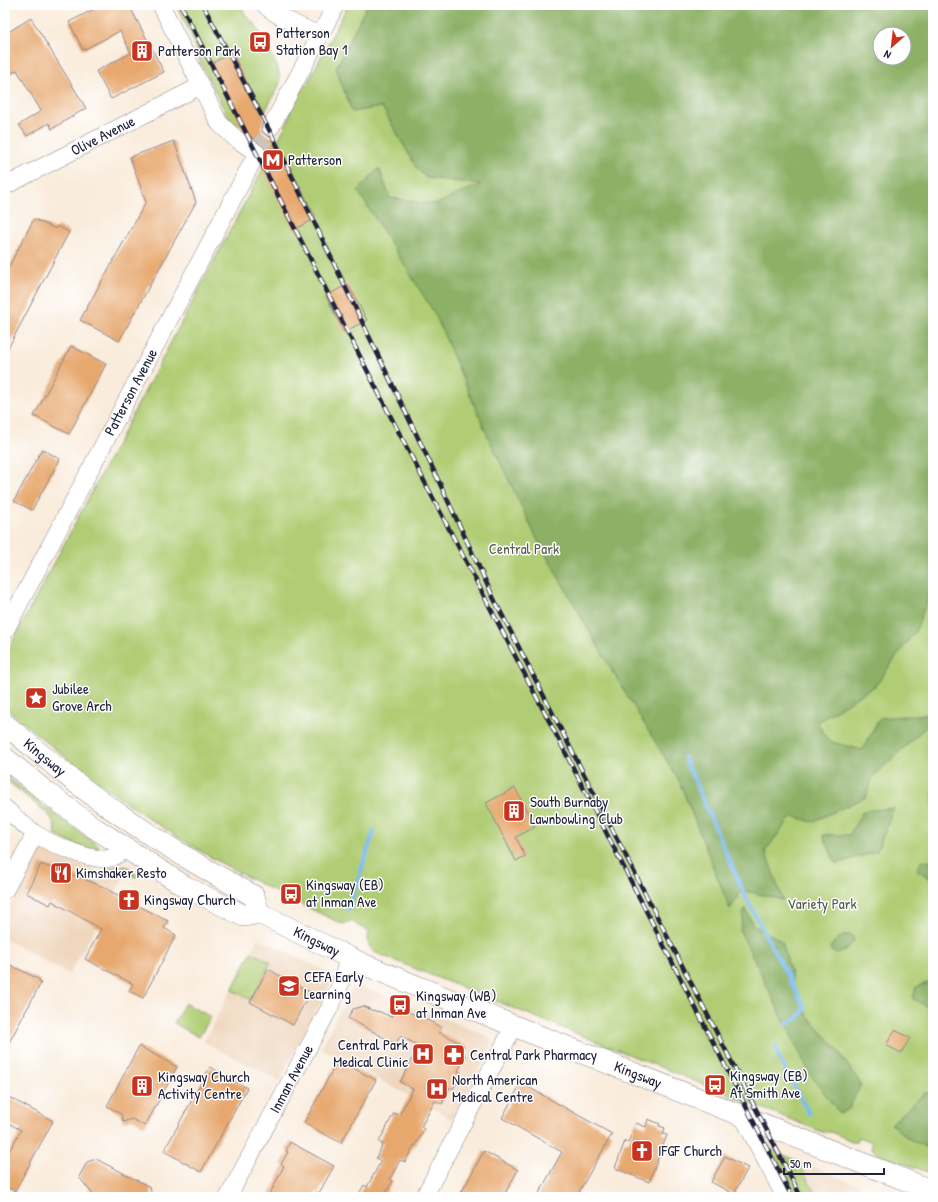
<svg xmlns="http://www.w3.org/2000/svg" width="938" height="1202" font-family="'Patrick Hand',sans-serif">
<rect width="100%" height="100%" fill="#fff"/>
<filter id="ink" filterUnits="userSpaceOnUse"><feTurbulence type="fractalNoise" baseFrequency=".025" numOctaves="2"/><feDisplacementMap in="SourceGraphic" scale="8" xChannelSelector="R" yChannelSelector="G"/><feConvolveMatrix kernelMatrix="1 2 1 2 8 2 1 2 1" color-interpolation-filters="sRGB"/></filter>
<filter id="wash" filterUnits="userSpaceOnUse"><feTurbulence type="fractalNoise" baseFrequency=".012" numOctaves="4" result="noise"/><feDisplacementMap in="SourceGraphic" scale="16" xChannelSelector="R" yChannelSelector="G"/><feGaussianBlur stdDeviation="0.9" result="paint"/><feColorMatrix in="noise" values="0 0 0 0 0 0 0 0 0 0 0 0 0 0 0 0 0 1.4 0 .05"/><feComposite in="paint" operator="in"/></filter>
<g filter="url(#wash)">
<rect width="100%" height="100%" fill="#f9ecdc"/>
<!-- built -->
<g fill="#efd6bc">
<path d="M46 848 53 851 56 856 97 872H103L108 868 117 865H122L130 867 69 974 5 939V914L36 854 39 851Z"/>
<path d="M258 938 325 971 329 975 330 978V985L279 1081 204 1042Z"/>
<path d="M358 987H362L488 1036 490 1038 491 1045 490 1050 452 1119 321 1048 350 992 354 988Z"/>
<path d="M798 1161 841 1178 889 1197H817Z"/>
</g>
<!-- green -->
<g fill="#b0cd74" stroke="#697858" fill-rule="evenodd">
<path d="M176 5H240L247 17 255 24 277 66 279 74 280 80 279 85 260 121C247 125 240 130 229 119L201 64 191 34Z"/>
<path d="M348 5H933V1174L878 1154C874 1151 870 1148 872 1142L859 1137 857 1141H852L831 1132H822L376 953C368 948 367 941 369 932L351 921 344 924 340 923C288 898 236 873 187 843 123 803 62 757 5 707V656L289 119C290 110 295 95 302 89 303 87 305 86 307 84ZM880 34H904V58H880Z"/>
<path d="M5 775 44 806 100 847 99 848C84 850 68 842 55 835L56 833 53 821 49 815 5 779Z"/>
<path d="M117 866C129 866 132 867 137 877L127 875 104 874 109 869Z"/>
<path d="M251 952 271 962 251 1000 232 990Z"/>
<path d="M185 1003 211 1017 199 1037 174 1023Z"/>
<path d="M769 1149 798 1161 817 1197H790Z"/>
</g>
<!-- forest -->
<g fill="#8cb066" stroke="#576950" fill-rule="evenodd">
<path d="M367 5H933V585L916 630 876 685 817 722 828 741 862 750 880 718 929 714 931 722 873 777 866 797 812 822 792 816 765 851 783 900 742 890 730 909 679 781 614 674 539 543 489 439 435 314 358 191 379 168 390 198 436 204 481 184 426 178 416 167 382 107 352 112 336 68ZM880 34H904V58H880Z"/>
<path d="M894 808 877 851 836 864 823 835H849L863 811Z"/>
<path d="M921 860 933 862V880L917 870Z"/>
<path d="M745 908 753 925 782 941 796 993 808 1017 833 1044 861 1084 849 1109 840 1114 810 1074 740 931Z"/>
<path d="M844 935H851L854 941 848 948 838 954 831 951 830 948 835 941Z"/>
<path d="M933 981V1010L913 999 916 987Z"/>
<path d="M926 1092 933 1096V1151L909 1139 891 1124Z"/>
</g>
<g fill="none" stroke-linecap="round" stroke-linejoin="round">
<!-- stream -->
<g stroke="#7cbcf1" stroke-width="4">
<path d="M684 757 747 900 805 1008 798 1018 786 1024"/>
<path d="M348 910 374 831"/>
<path d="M776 1046 778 1056 809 1114"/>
</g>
</g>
<g id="blocks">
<!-- building -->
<g fill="#e7a86e">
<path d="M102 5H129L164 72 111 99 96 71 131 53 120 31 83 50 69 22Z"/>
<path d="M31 18 86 108 52 129 49 123 27 136 19 125 41 111 17 70 5 77V34Z"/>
<path d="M232 53 265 118 261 127 262 132 267 136 271 137 274 136 316 218 294 230 261 166 266 157 267 153 266 149 263 145 244 132 210 64Z"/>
<path d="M174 141 196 202 119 341 80 320 146 202 130 157Z"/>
<path d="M34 219 56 229 57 226 69 232 5 354V274Z"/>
<path d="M348 284 367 320 344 332 326 296Z"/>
<path d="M71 346 106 364 69 434 34 416Z"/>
<path d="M42 449 60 459 32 510 14 501Z"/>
<path d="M515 788 535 827 516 837 525 856 516 861 486 803Z"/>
<path d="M41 864 74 876 75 875 110 890V891L168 921 164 928 176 935 143 998 129 991 133 984 85 959 101 929 52 901 50 905 26 893Z"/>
<path d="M5 962 40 980 39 982 41 983 5 1050Z"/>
<path d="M268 969 310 992 293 1025 250 1002Z"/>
<path d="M364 1006 373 1011V1010L378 1012V1011L391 1017 396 1007 421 1017 441 1027 439 1032 464 1045 460 1053 466 1056 458 1071 461 1073 453 1089 450 1087 442 1104 435 1101 421 1127 424 1129 415 1146 414 1145 405 1162 400 1160 390 1179 393 1181 384 1196 386 1197H357L364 1185 367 1187 381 1161 376 1158 383 1144 379 1142 394 1113 399 1115 413 1089 400 1082 419 1046 400 1036 396 1044 348 1018 353 1009Z"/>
<path d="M895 1030 910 1038 901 1053 886 1045Z"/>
<path d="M139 1046 177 1067 145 1126 132 1119 123 1122 121 1114 107 1106Z"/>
<path d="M338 1060 376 1080 341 1143 304 1123Z"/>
<path d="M210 1067 247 1088 201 1172 164 1151Z"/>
<path d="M521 1083 612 1134 576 1197H537L562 1152 502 1118Z"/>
<path d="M5 1095 53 1121 15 1191 5 1186V1159L21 1130 5 1121Z"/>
<path d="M648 1119 660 1124 659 1126 665 1128 663 1134 667 1135 649 1182 615 1168 625 1141 628 1143 636 1123 646 1127Z"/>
<path d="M290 1142 334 1166 319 1193 316 1192 313 1197H268L284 1166 281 1164 288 1152 286 1151Z"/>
<path d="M484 1151 518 1170 503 1197H459Z"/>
<path d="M725 1156 748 1168 734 1194 711 1182Z"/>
<path d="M96 1159 150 1187 152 1197H95L79 1177 87 1162Z"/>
</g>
</g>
</g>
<g filter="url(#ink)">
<use href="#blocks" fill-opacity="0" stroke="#8e878c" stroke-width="1"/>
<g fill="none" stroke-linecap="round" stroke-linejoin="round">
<!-- minor-tunnel -->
<path stroke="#cec4bc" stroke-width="17" stroke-dasharray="17 8" stroke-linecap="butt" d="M257 153 271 127"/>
<!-- minor casing -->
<g stroke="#8e878c" stroke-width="18">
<g id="minor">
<path d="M265 5C276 17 305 28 320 36"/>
<path d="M271 127 336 5"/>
<path id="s1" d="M5 186 200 86"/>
<path id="s2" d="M5 631 257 153 235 138 219 123 161 5"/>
<path d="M5 808C15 817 25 827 36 834 51 844 93 863 111 858 116 856 122 852 127 849"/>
<path d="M5 890 35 834"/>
<path d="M743 1117 785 1197"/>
<path id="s3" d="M228 1197 329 1009 339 988 349 957"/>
<path d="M424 1197 514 1026"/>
</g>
</g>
<!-- major casing -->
<g stroke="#8e878c" stroke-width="22">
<g id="major">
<path id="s4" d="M5 724C43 756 81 789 122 816 164 845 209 872 254 896L259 913"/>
<path id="s5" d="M5 758 45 791 93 827 186 887 244 916 259 913 336 951 365 965 514 1026 933 1191"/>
</g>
</g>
<!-- minor -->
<use href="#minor" stroke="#fff" stroke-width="17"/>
<!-- major -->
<use href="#major" stroke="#fff" stroke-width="21"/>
<!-- rail casing -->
<g stroke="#22223b" stroke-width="4.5">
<g id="rail">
<path d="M181 5 395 425 561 744 792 1197"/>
<path d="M203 5 275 141 433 469 494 599 801 1197"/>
</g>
</g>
<!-- rail -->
<use href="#rail" stroke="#fff" stroke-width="3" stroke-dasharray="9" stroke-linecap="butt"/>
</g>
</g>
<!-- icons -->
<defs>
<g id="bus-square" transform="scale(1.15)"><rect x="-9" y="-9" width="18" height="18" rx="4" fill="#c8321e" stroke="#fff"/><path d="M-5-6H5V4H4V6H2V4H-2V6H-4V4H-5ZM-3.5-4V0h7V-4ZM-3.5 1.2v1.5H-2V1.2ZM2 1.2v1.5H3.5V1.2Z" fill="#fff"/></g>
<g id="building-square" transform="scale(1.15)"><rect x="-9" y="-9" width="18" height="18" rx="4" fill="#c8321e" stroke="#fff"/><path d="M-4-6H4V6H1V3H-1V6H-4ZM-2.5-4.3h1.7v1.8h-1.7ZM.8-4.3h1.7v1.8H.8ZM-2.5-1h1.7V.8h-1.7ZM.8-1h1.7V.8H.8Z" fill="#fff"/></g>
<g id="metro-square" transform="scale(1.15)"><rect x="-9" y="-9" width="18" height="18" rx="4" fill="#c8321e" stroke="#fff"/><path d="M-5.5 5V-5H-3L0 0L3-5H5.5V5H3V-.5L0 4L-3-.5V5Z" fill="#fff"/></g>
<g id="sight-square" transform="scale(1.15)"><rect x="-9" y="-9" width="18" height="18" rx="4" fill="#c8321e" stroke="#fff"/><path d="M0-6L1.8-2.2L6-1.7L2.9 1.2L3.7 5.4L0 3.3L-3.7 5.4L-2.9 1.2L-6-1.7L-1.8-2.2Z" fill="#fff"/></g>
<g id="restaurant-square" transform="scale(1.15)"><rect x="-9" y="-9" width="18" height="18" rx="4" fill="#c8321e" stroke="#fff"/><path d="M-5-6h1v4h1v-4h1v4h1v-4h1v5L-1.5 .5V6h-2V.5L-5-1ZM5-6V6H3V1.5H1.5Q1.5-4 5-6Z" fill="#fff"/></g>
<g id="church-square" transform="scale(1.15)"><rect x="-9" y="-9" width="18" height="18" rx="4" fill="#c8321e" stroke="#fff"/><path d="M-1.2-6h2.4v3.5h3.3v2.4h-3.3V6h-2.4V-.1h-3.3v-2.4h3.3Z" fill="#fff"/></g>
<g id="school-square" transform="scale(1.15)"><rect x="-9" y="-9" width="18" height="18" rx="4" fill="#c8321e" stroke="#fff"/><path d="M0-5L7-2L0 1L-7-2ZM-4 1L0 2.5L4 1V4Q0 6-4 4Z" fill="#fff"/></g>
<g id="hospital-square" transform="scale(1.15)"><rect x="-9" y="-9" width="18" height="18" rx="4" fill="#c8321e" stroke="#fff"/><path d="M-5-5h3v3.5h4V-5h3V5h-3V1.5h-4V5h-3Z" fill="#fff"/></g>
<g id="pharmacy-square" transform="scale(1.15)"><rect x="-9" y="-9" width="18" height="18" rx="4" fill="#c8321e" stroke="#fff"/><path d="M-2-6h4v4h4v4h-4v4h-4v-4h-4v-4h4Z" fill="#fff"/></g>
</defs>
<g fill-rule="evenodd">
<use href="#bus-square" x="260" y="42"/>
<use href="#building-square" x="142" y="51"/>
<use href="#metro-square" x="273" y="160"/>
<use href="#sight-square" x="36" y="698"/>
<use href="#building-square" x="514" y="811"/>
<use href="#restaurant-square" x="61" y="873"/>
<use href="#bus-square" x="291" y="894"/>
<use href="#church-square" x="129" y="900"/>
<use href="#school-square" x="289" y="986"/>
<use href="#bus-square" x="400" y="1005"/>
<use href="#hospital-square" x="423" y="1054"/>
<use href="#pharmacy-square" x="454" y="1055"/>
<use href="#bus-square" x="715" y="1085"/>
<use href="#building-square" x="142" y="1086"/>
<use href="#hospital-square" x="437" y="1089"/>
<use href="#church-square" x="642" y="1151"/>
</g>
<g text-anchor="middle" stroke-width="3" stroke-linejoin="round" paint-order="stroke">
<!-- poi labels -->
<g font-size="15" fill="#22223b" stroke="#fff" text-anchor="start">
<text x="276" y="38">Patterson<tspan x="276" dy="17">Station Bay 1</tspan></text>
<text x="158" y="56">Patterson Park</text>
<text x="288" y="165">Patterson</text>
<text x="52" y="694">Jubilee<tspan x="52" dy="17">Grove Arch</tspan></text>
<text x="530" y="807">South Burnaby<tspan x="530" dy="17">Lawnbowling Club</tspan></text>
<text x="76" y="878">Kimshaker Resto</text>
<text x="306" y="890">Kingsway (EB)<tspan x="306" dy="17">at Inman Ave</tspan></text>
<text x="144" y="905">Kingsway Church</text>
<text x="304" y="982">CEFA Early<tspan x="304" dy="17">Learning</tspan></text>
<text x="416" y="1001">Kingsway (WB)<tspan x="416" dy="17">at Inman Ave</tspan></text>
<text x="408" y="1050" text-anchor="end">Central Park<tspan x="408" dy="17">Medical Clinic</tspan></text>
<text x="470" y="1060">Central Park Pharmacy</text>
<text x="730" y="1081">Kingsway (EB)<tspan x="730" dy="17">At Smith Ave</tspan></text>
<text x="158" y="1082">Kingsway Church<tspan x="158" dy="17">Activity Centre</tspan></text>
<text x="452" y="1085">North American<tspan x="452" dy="17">Medical Centre</tspan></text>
<text x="658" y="1156">IFGF Church</text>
</g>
<!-- street labels -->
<g font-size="15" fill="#22223b" stroke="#fff">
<text dy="5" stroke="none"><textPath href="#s1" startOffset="110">Olive Avenue</textPath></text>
<text dy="5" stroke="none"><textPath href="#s2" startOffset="270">Patterson Avenue</textPath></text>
<text dy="5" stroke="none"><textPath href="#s4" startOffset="52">Kingsway</textPath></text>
<text dy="5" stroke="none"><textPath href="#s5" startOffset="367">Kingsway</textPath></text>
<text dy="5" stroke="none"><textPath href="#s5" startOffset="715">Kingsway</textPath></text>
<text dy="5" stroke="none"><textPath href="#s3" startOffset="134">Inman Avenue</textPath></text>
</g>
<!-- park labels -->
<g font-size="15" fill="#545e4f" stroke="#fff">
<text x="524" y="554">Central Park</text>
<text x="822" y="909">Variety Park</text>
</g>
</g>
<!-- margin -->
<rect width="938" height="1202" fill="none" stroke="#fff" stroke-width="20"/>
<!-- north arrow -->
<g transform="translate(892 46) rotate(208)"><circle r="19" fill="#ffffff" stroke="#a7a7b1"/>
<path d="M0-3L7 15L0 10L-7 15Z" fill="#c8321e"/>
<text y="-6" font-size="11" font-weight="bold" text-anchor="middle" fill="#22223b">N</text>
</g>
<!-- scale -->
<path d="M784 1168v6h100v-6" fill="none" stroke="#22223b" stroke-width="2"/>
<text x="790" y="1168" font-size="12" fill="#22223b" stroke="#ffffff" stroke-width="3" paint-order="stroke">50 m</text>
</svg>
